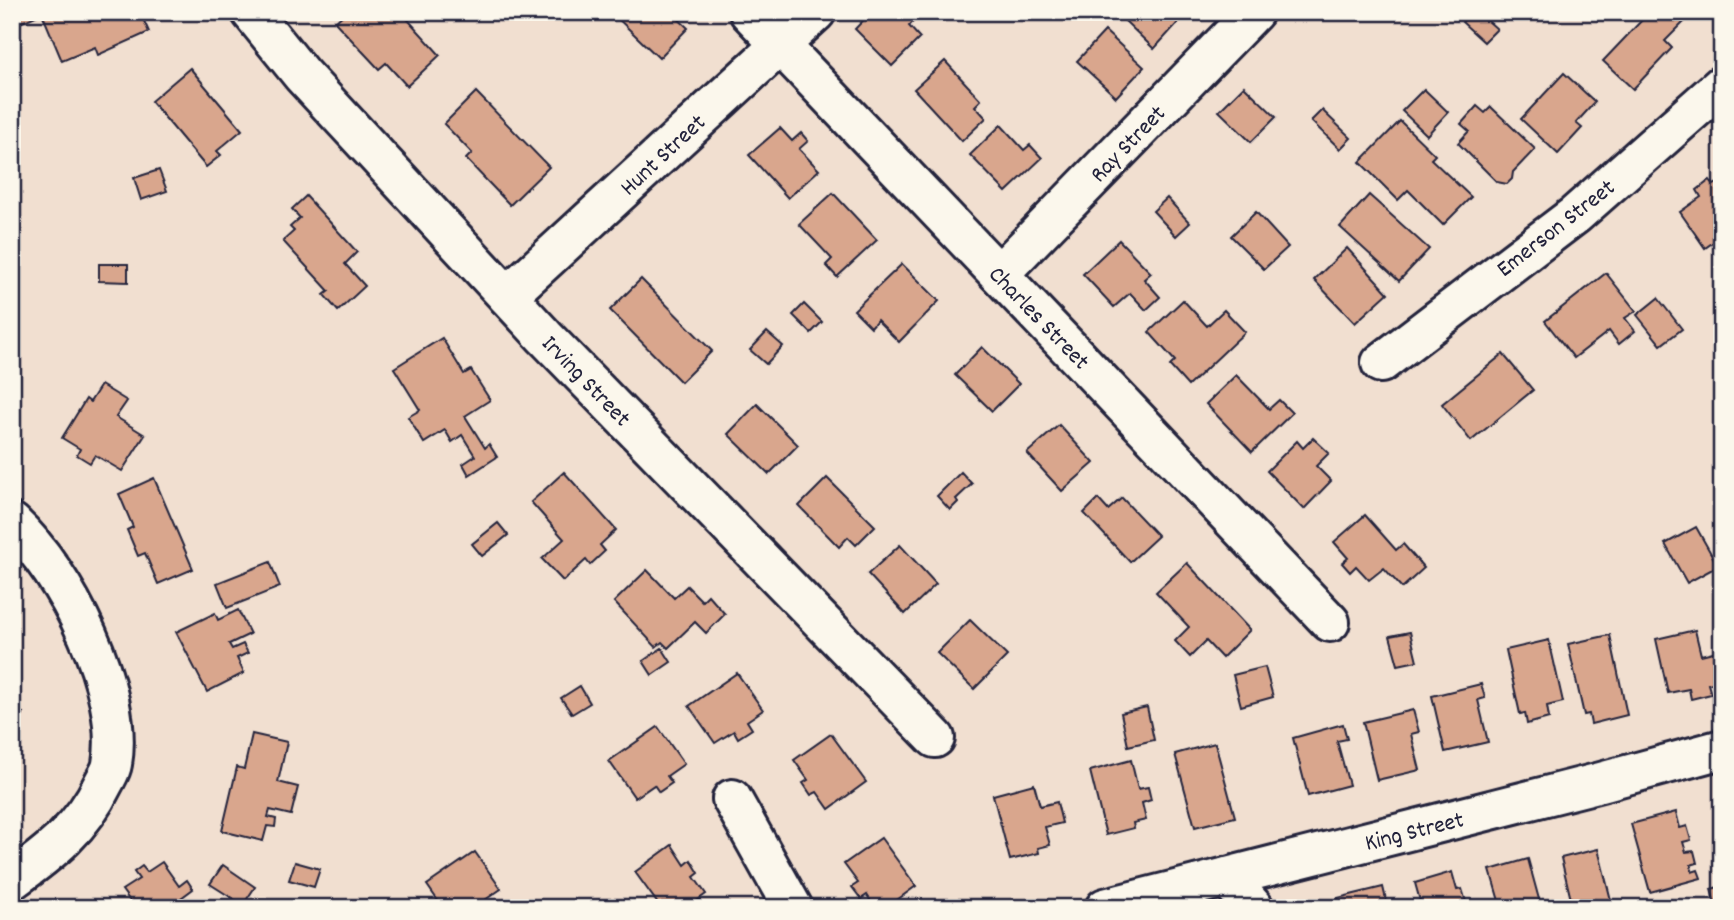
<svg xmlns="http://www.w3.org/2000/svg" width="1734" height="920" font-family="Dekko,sans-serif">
<rect width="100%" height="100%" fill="#f1dfd0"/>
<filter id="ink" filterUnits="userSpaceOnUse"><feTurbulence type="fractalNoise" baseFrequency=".0143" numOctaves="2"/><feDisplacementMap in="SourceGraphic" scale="14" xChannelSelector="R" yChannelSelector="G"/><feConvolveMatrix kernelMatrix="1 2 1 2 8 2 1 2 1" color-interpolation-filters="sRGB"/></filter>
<g filter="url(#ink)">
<!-- building -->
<g fill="#d9a68d" stroke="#22223b" stroke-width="2">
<path d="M12 12H140L149 32 98 55 95 47 62 61 42 13 18 24Z"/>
<path d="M346 12H401L440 55 407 86 386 63 379 69 335 22Z"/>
<path d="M611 12H671L688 28 659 58Z"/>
<path d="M871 12 921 13 909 26 920 38 892 66 855 29Z"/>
<path d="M1130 12H1181L1185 15 1154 49 1123 19Z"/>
<path d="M1472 12H1478L1497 29 1484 42 1462 22Z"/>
<path d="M1636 12H1676L1685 21 1665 41 1672 48 1633 89 1603 61 1643 19Z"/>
<path d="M1105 31 1144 67 1116 97 1077 61Z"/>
<path d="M945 61 981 100 975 106 986 118 962 141 914 89Z"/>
<path d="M190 68 242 130 217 151 221 155 206 167 151 101Z"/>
<path d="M1564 73 1595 102 1576 123 1582 128 1558 154 1521 119Z"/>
<path d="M1244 86 1276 117 1251 142 1219 111Z"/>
<path d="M1424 89 1448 112 1427 135 1402 111Z"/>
<path d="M476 92 549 167 510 205 466 159 472 153 444 124Z"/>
<path d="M1477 106 1485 113 1491 107 1535 149 1513 172 1512 179 1507 184 1497 182 1458 143 1469 131 1461 124Z"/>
<path d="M1322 110 1351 138 1340 149 1311 121Z"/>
<path d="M1400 121 1435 155 1431 159 1471 197 1443 225 1408 190 1398 200 1360 162Z"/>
<path d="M1001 125 1024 150 1030 145 1042 158 1006 192 970 155Z"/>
<path d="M780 128 792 141 801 133 808 141 799 149 819 170 788 198 749 155Z"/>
<path d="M159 170 167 191 141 200 134 178Z"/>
<path d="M1710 180 1714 185 1722 180V236L1705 248 1680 212 1701 197 1697 190Z"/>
<path d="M833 193 877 240 837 277 826 265 832 259 799 224Z"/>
<path d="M1369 195 1429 249 1399 281 1340 227Z"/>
<path d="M306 196 357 252 345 264 365 286 338 311 324 295 329 291 283 241 294 231 290 227 300 218 292 209Z"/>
<path d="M1167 198 1190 223 1176 236 1153 211Z"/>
<path d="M1256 212 1288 247 1264 269 1231 236Z"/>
<path d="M1119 240 1151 273 1144 279 1160 297 1146 310 1130 293 1114 307 1083 274Z"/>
<path d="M1347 248 1388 293 1355 323 1314 280Z"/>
<path d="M99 264H128V282L99 281Z"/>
<path d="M902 264 939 301 899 342 877 320 871 327 854 310Z"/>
<path d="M1606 273 1636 311 1625 318 1635 331 1619 344 1609 331 1574 358 1545 321Z"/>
<path d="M641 279 712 351 681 382 610 310Z"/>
<path d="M1658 298 1682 329 1661 345 1637 315Z"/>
<path d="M1183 300 1207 326 1224 310 1245 332 1188 386 1170 366 1175 361 1149 332Z"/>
<path d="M804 304 822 322 811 333 793 315Z"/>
<path d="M767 332 783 346 766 364 750 350Z"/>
<path d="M442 338 464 374 471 370 490 400 465 416 485 448 489 444 497 457 469 475 463 464 475 456 462 435 452 442 445 430 424 443 408 417 420 410 394 368Z"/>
<path d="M982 347 1019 384 992 411 955 375Z"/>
<path d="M1503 354 1533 390 1471 441 1442 404Z"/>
<path d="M12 374 19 375 17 416H12Z"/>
<path d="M1236 375 1269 409 1279 400 1292 413 1252 452 1206 404Z"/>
<path d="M101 385 127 401 116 417 145 435 122 471 95 455 90 463 77 455 80 449 62 438 86 399 90 402Z"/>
<path d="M757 404 798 445 769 474 728 434Z"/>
<path d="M1059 425 1094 463 1062 491 1027 453Z"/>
<path d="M1313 438 1329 453 1316 466 1331 481 1304 509 1267 471 1297 441 1303 448Z"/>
<path d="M564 472 616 530 600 545 605 551 590 565 586 560 563 581 542 559 564 539 531 502Z"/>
<path d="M961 472 972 484 956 499 958 502 950 510 937 496Z"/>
<path d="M154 478 193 569 158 584 145 553 138 556 127 530 133 527 119 494Z"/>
<path d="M827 478 875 526 856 545 848 537 839 547 799 506Z"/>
<path d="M1122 498 1158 536 1130 562 1084 513 1098 499 1108 510Z"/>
<path d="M1365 515 1396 550 1403 544 1424 568 1402 588 1384 568 1369 580 1356 566 1350 572 1342 563 1348 558 1334 542Z"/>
<path d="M498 523 508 535 482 556 472 544Z"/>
<path d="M1696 527 1718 566 1687 583 1665 544Z"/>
<path d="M900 545 936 584 905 614 868 574Z"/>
<path d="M270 562 280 587 227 608 217 583Z"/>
<path d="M1187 563 1250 630 1222 658 1206 641 1190 657 1175 641 1189 627 1156 592Z"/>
<path d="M647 570 674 598 687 586 702 601 708 595 725 614 706 633 695 622 668 648 662 642 656 647 614 602Z"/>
<path d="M238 610 250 634 229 644 232 649 243 644 248 653 237 658 244 673 207 692 176 632 215 613 218 620Z"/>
<path d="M970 620 1007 656 974 689 937 653Z"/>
<path d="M1695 630 1701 655 1717 651 1722 681 1708 684 1711 694 1691 699 1689 689 1668 693 1656 639Z"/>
<path d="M1410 632 1417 661 1398 665 1390 636Z"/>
<path d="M1610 635 1627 715 1591 724 1589 714 1584 715 1568 644Z"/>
<path d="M1549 640 1563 702 1547 706 1549 718 1527 724 1525 713 1520 714 1506 650Z"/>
<path d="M662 648 671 662 652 675 643 661Z"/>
<path d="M1265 667 1273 697 1241 706 1233 675Z"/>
<path d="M737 673 763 710 747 721 752 729 738 738 734 731 715 743 689 706Z"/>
<path d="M1481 684 1485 698 1478 700 1488 742 1445 752 1432 696Z"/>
<path d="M580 686 590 703 572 714 561 698Z"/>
<path d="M1147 707 1154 740 1128 746 1121 713Z"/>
<path d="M12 710 23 713 12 750Z"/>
<path d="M1413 710 1419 732 1411 734 1420 770 1377 780 1363 722Z"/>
<path d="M1343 724 1347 739 1337 741 1349 785 1308 796 1293 738Z"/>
<path d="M658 727 684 764 667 776 672 783 659 792 654 785 635 798 609 761Z"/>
<path d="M252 734 287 742 278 782 298 787 291 815 270 810 268 817 276 819 275 827 267 826 263 841 222 831 237 767 244 769Z"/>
<path d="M831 734 866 782 829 809 817 792 811 795 803 783 808 780 794 760Z"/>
<path d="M1215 743 1235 817 1195 827 1175 754Z"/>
<path d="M1131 760 1138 789 1148 787 1151 800 1142 803 1146 820 1133 823 1134 828 1106 835 1090 771Z"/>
<path d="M1034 784 1040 806 1057 802 1062 823 1045 827 1050 845 1038 848 1039 853 1010 860 993 795Z"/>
<path d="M1676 812 1680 828 1687 826 1691 840 1683 842 1686 852 1694 851 1697 863 1691 865 1692 872 1698 870 1701 878 1650 892 1631 824Z"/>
<path d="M881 838 916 886 886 908H875L867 895 861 899 852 887 858 883 844 864Z"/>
<path d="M672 845 685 865 691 860 699 873 694 877 706 894 687 908H661L635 872Z"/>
<path d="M1598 849 1613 908H1573L1561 858Z"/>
<path d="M475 852 501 889 485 900 490 908H443L427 885Z"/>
<path d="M1528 859 1540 903 1524 908H1501L1490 870Z"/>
<path d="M162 862 179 886 187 880 193 889 181 898 187 907 178 908 175 903 168 908H135L122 890 139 879 134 872 142 866 147 872Z"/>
<path d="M295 862 320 869 314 887 289 880Z"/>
<path d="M223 865 255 887 243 905 210 884Z"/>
<path d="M1452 872 1457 890 1462 889 1468 908H1416L1415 903 1420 901 1415 883Z"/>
<path d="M1722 886V908H1716L1711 889Z"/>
<path d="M1383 887 1388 908H1340L1338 898Z"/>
</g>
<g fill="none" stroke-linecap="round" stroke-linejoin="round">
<!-- minor casing -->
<g stroke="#22223b" stroke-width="44">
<g id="minor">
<path d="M251 12 302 75 545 337 935 738"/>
<path d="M749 12 1330 622"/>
<path d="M999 274 1254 12"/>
<path d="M507 296 816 12"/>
<path d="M1381 363 1575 215 1722 85"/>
<path d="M12 523C66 573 125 690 112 764 111 771 106 778 103 784 82 828 51 852 12 880"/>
<path d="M732 799 793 908"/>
<path d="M1227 877 1254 908"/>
<path d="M1105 908 1601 782 1722 749"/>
</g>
</g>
<!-- minor -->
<use href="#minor" stroke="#fbf7ec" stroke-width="38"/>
</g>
</g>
<g text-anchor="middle" stroke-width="5" stroke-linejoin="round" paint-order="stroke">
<!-- street labels -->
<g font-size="24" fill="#22223b" stroke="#fbf7ec">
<text transform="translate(1127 143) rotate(-46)" y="8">Ray Street</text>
<text transform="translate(662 154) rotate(-43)" y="8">Hunt Street</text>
<text transform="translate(1555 227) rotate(-38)" y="8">Emerson Street</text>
<text transform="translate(1040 317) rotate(46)" y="8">Charles Street</text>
<text transform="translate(587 380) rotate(46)" y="8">Irving Street</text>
<text transform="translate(1414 830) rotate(-14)" y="8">King Street</text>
</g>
</g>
<!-- margin -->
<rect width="1734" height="920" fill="none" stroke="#fbf7ec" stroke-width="42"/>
<rect x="21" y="21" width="1692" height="878" fill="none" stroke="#22223b" stroke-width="2.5" filter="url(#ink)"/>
</svg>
